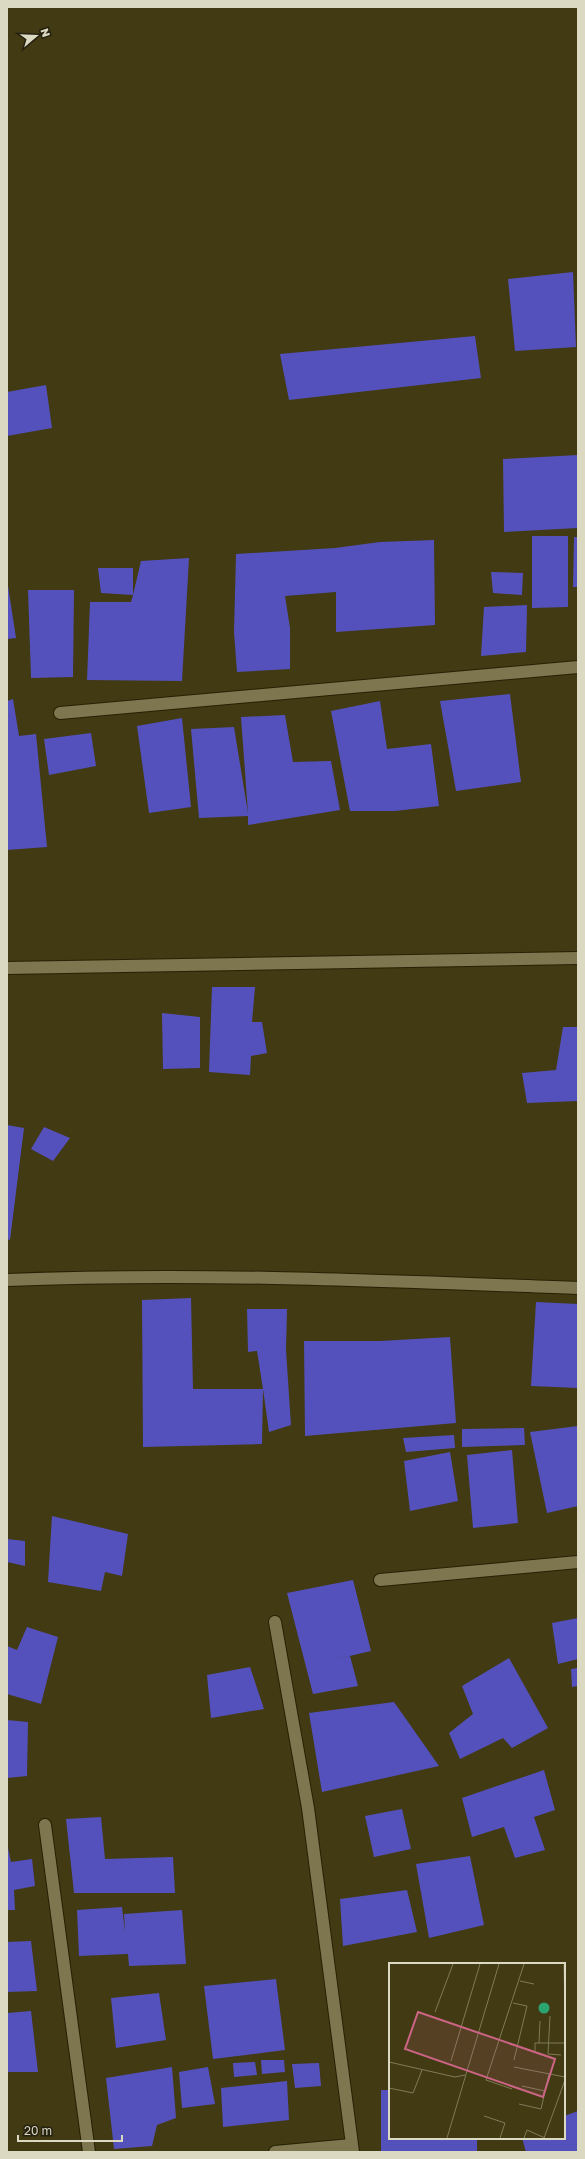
<svg xmlns="http://www.w3.org/2000/svg" width="585" height="2159" font-family="'Golos Text',sans-serif">
<rect width="100%" height="100%" fill="#413a12"/>
<!-- building -->
<g fill="#5551bc">
<path d="M573 272 576 347 515 351 508 279Z"/>
<path d="M475 336 481 378 289 400 280 354Z"/>
<path d="M46 385 52 428 7 436V392Z"/>
<path d="M578 455V528L504 532 503 459Z"/>
<path d="M532 536H568V607L532 608Z"/>
<path d="M574 537H578V587H573Z"/>
<path d="M434 540 435 625 336 632V592L285 596 290 628V669L237 672 234 632 236 554 335 548 380 542Z"/>
<path d="M189 558 182 681 87 680 90 602H131L133 595 101 593 98 568H133V595L141 561Z"/>
<path d="M491 572 523 573 522 595 493 593Z"/>
<path d="M7 579 16 638 7 639Z"/>
<path d="M28 590H74L73 677 31 678Z"/>
<path d="M527 605 526 652 481 656 484 607Z"/>
<path d="M510 694 521 782 456 791 440 701Z"/>
<path d="M13 699 19 736 36 734 47 847 7 850V701Z"/>
<path d="M380 701 387 749 431 744 439 806 395 811H350L331 711Z"/>
<path d="M285 715 293 762 331 761 340 810 248 825V816L199 818 191 729 234 727 248 813 241 717Z"/>
<path d="M182 718 191 807 149 813 137 726Z"/>
<path d="M91 733 96 766 49 775 44 739Z"/>
<path d="M212 987H255L252 1022H262L267 1053 251 1056 250 1075 209 1072Z"/>
<path d="M162 1013 200 1017V1068L163 1069Z"/>
<path d="M563 1027H578V1101L527 1103 522 1073 556 1070Z"/>
<path d="M7 1125 24 1128 10 1240 7 1239Z"/>
<path d="M44 1127 70 1138 53 1161 31 1149Z"/>
<path d="M191 1298 193 1389H263L257 1351 248 1352 247 1309H287L286 1350 291 1425 269 1432 263 1389 262 1444 143 1447 142 1300Z"/>
<path d="M536 1302 578 1304V1388L531 1386Z"/>
<path d="M450 1337 456 1423 305 1436 304 1341H380Z"/>
<path d="M578 1426V1506L547 1513 530 1432Z"/>
<path d="M524 1428 525 1445 462 1447V1429Z"/>
<path d="M454 1435 455 1448 406 1452 403 1438Z"/>
<path d="M512 1450 518 1523 473 1528 467 1455Z"/>
<path d="M450 1452 458 1501 410 1511 404 1461Z"/>
<path d="M52 1516 128 1534 122 1576 105 1572 101 1591 48 1582Z"/>
<path d="M7 1539 25 1541V1566L7 1562Z"/>
<path d="M353 1580 371 1651 328 1661 350 1656 358 1686 313 1694 287 1593Z"/>
<path d="M578 1618V1659L558 1664 552 1623Z"/>
<path d="M27 1627 58 1637 41 1704 7 1694V1646L17 1650Z"/>
<path d="M509 1658 548 1728 512 1748 503 1738 460 1759 449 1733 473 1714 462 1686Z"/>
<path d="M250 1667 264 1709 211 1718 207 1675Z"/>
<path d="M578 1668V1686L572 1687 571 1669Z"/>
<path d="M394 1702 439 1766 322 1792 309 1713Z"/>
<path d="M7 1720 28 1722 27 1776 7 1778Z"/>
<path d="M544 1770 555 1810 534 1817 545 1850 515 1858 504 1827 472 1837 462 1798Z"/>
<path d="M402 1809 411 1849 374 1857 365 1816Z"/>
<path d="M101 1817 105 1859 173 1857 175 1893H74L66 1819Z"/>
<path d="M7 1843 11 1862 32 1859 35 1886 14 1890 15 1910H7Z"/>
<path d="M470 1856 484 1925 429 1938 416 1864Z"/>
<path d="M407 1890 417 1932 343 1946 340 1899Z"/>
<path d="M122 1907 125 1933 124 1914 182 1910 186 1964 129 1966 128 1954 79 1956 77 1910Z"/>
<path d="M31 1941 37 1991 7 1992V1942Z"/>
<path d="M276 1979 285 2050 213 2059 204 1986Z"/>
<path d="M159 1993 166 2040 116 2048 111 1998Z"/>
<path d="M31 2011 38 2072H7V2013Z"/>
<path d="M261 2060H284L285 2072 262 2074Z"/>
<path d="M255 2062 257 2075 234 2077 233 2063Z"/>
<path d="M319 2063 321 2086 295 2088 292 2064Z"/>
<path d="M172 2067 176 2118 157 2125 152 2146 114 2149 106 2078Z"/>
<path d="M208 2067 215 2104 182 2108 179 2072Z"/>
<path d="M287 2081 289 2120 223 2127 221 2088Z"/>
<path d="M381 2090H390V2138H477V2152H381Z"/>
<path d="M578 2111V2152H526L522 2138H564V2116Z"/>
</g>
<g fill="none" stroke-linecap="round" stroke-linejoin="round">
<!-- minor casing -->
<g stroke="#262103" stroke-width="14">
<g id="minor">
<path d="M60 713 578 667"/>
<path d="M7 968 578 958"/>
<path d="M7 1280C198 1272 388 1281 578 1288"/>
<path d="M380 1580 578 1562"/>
<path d="M275 1622 308 1808 353 2152"/>
<path d="M45 1825 89 2152"/>
<path d="M275 2152 351 2145"/>
</g>
</g>
<!-- minor -->
<use href="#minor" stroke="#7d764e" stroke-width="12"/>
</g>
<!-- overview -->
<g transform="translate(389 1963)">
<rect width="176" height="176" fill="#413a12"/>
<path d="M149.5 45a5.5 5.5 0 1 1 11 0a5.5 5.5 0 1 1-11 0Z" fill="#2ba471"/>
<path fill="none" stroke="#7f7a59" stroke-width="1" d="M175 2 176 50M131 18 145 21M124 40 138 43 125 97M46 49 64 1M161 53 159 91 172 92M150 80 151 58M146 88V80H176M62 98 91 1M0 99 66 114 76 112M125 104 176 114M133 123 156 128M0 125 24 130 33 107M123 126 97 117 135 1M130 141 152 146 160 111M95 153 116 160 111 175M58 175 110 1M135 175 138 167 156 175M155 175 176 117"/>
<path fill="#cc6585" fill-opacity="0.15" stroke="#cc6585" stroke-width="2" d="M29 49 166 96 154 134 16 86Z"/>
<rect width="176" height="176" fill="none" stroke="#dcd9c3" stroke-width="2"/>
</g>
<!-- border -->
<rect width="585" height="2159" fill="none" stroke="#dcd9c3" stroke-width="16"/>
<!-- north arrow -->
<g transform="translate(36 36) rotate(71)" stroke="#242111" stroke-width="3" paint-order="stroke">
<path d="M0-3L7 15L0 10L-7 15Z" fill="#dcd9c3"/>
<text y="-6" font-size="11" font-weight="bold" text-anchor="middle" fill="#dcd9c3">N</text>
</g>
<!-- scale -->
<path d="M18 2135v6h104v-6" fill="none" stroke="#dcd9c3" stroke-width="2"/>
<text x="24" y="2135" font-size="12" fill="#dcd9c3" stroke="#242111" stroke-width="3" paint-order="stroke">20 m</text>
</svg>
